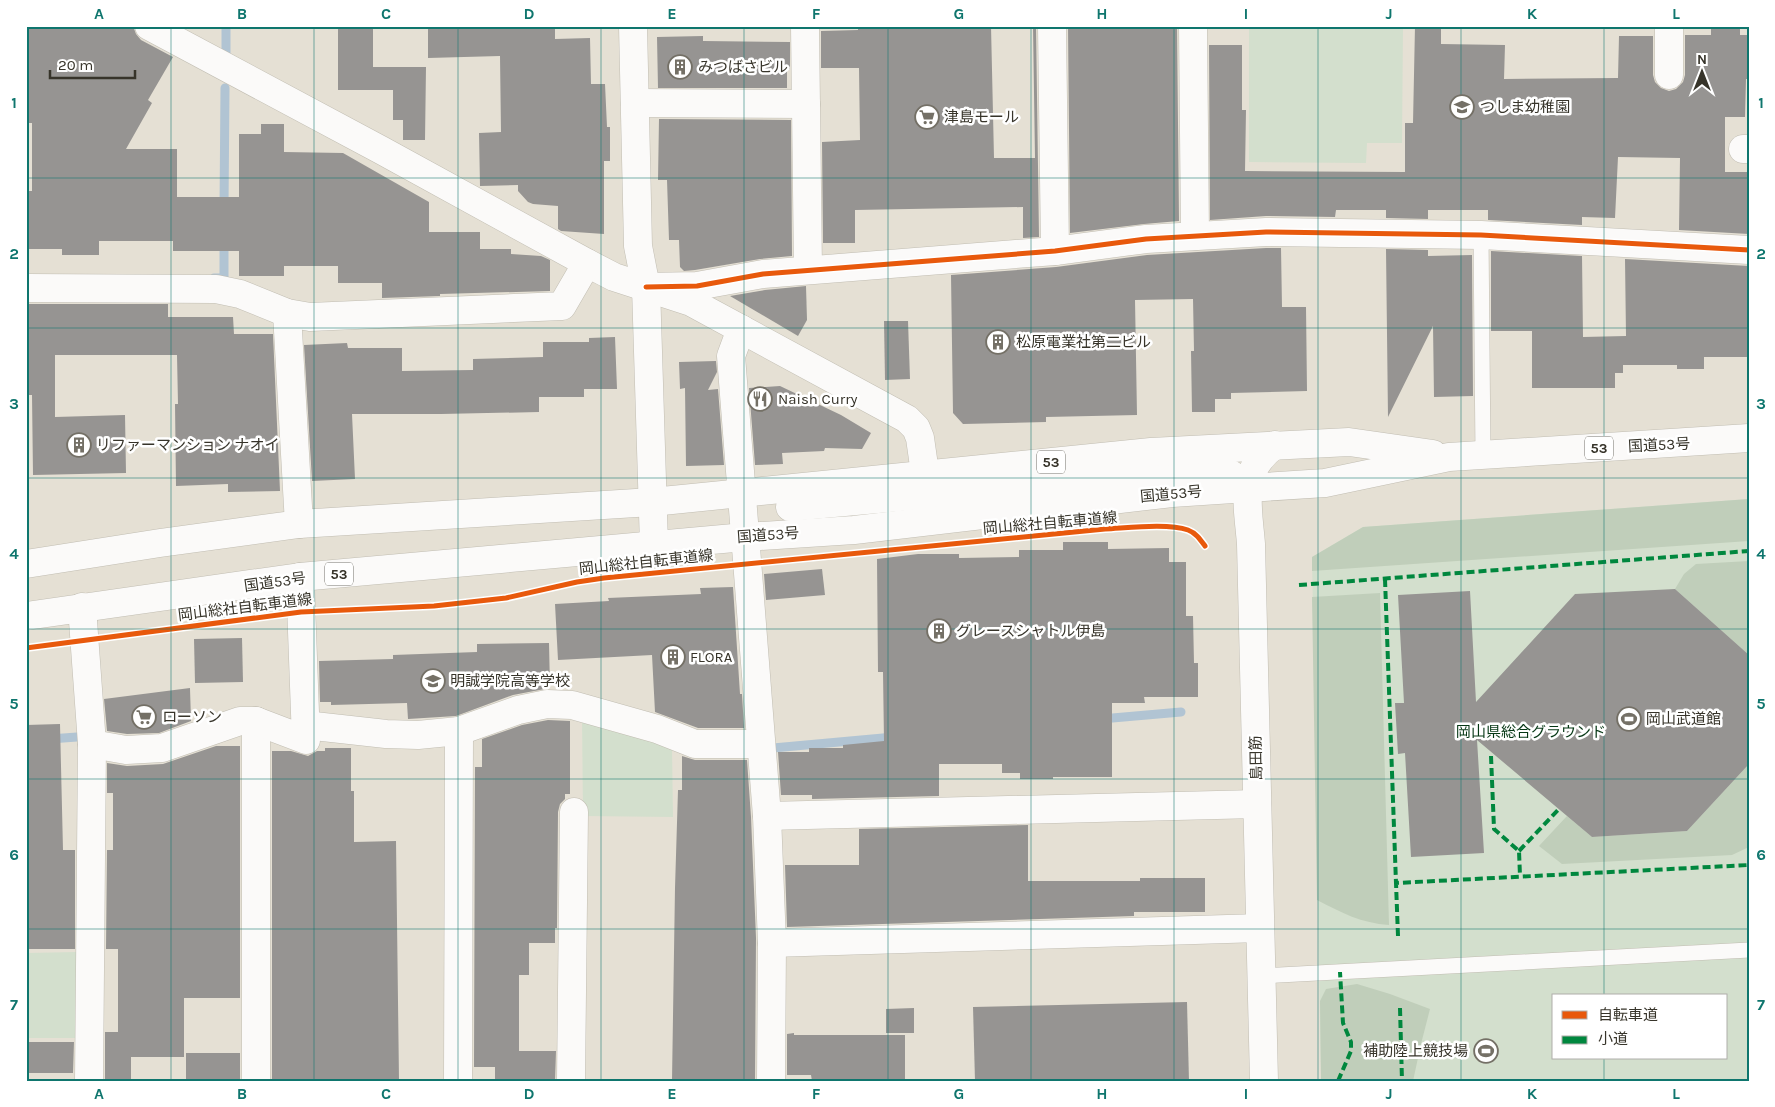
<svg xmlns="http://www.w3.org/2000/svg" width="1775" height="1107" font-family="Karla,'Noto Sans JP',sans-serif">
<rect width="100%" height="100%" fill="#e5e0d4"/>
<!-- green -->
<g fill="#d3dfcd" fill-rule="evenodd">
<path d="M1249 26H1403L1402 143H1367L1366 163 1249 162Z"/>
<path d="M1749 499V1081H1321L1312 557 1363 527ZM1554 996H1726V1058H1554Z"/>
<path d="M582 716 672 747 673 817 583 816Z"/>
<path d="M77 952V1038H26V953Z"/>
</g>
<!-- forest -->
<g fill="#c0ceba">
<path d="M1749 499V541L1312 571V557L1363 527Z"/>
<path d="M1749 561V655L1675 589 1684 574 1696 564Z"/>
<path d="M1380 593 1389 925C1361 923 1342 913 1317 900L1312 597Z"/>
<path d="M1749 764V847L1732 855 1562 864 1539 846 1567 816 1592 837 1687 831Z"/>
<path d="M1357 984 1390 994 1430 1009 1421 1044 1413 1081H1321L1320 1001 1326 989Z"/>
</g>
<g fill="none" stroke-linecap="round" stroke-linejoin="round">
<!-- stream -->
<g stroke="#b1c4d3" stroke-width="9">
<path d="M226 26V56"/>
<path d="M224 208 225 88"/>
<path d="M214 278H224V241"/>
<path d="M1101 719 1181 712"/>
<path d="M50 739 77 737"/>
<path d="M773 748 894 737"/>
</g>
</g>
<!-- building -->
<g fill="#969492">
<path d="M26 26H133L136 34 141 40 173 57 148 100 152 103 126 149H177V197H239V134H261V124H284V152L343 153 429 202V232H480V249H511V254L541 256 550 260V291L440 294V296L382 298V283H338V266H284V276H239V251H173V241H99V255H62V249H26V191H32V123H26Z"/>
<path d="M338 26H373V67H426L425 140H403V120H393V90H338Z"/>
<path d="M428 26H555V39L590 38 591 84H605L607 127H610V161H604V234L561 231 558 229V206L533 204 528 202 518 191V185L480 186 479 133 501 132 500 56 428 58Z"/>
<path d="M858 26H991L994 158H1035L1033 26H1036L1039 237 1023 238V207L855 210V243H823L822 142 860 140 859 68H821V31L858 30Z"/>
<path d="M1068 26H1177L1179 221 1144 224 1070 233Z"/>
<path d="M1415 26H1441V44L1505 45 1504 79 1618 78 1619 36H1653V75L1655 82 1661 88 1669 91 1676 89 1683 82 1685 75V35H1711V27H1740V35H1749V79H1746L1745 117H1725V172H1749V234L1679 230 1680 158 1618 157 1615 218 1582 217V225L1488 220V210H1428V219L1386 218V210H1336L1335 217 1266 216 1210 220 1209 45H1242V110H1246L1245 171 1405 172V123H1413Z"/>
<path d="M703 36V41L790 42V69H787V88H658L657 37Z"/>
<path d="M659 119 791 120 792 256 760 259 695 270 684 271 680 267 679 240H669L667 180H658Z"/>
<path d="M1266 248H1281L1282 307H1306L1307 391 1231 393V399H1215V412H1192L1191 351H1194L1193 299 1135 300 1137 415 1046 417V422L963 424 953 413 951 275 1056 267 1147 255Z"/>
<path d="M1386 249 1428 250V256L1472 255 1473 396 1434 397 1433 326 1388 417Z"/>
<path d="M1491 251 1582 256 1583 337 1626 336 1625 259 1749 266V357H1704V369H1677V365H1623V373H1615V388H1532V331H1491Z"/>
<path d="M806 286 807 320 798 336 730 296 765 290Z"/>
<path d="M26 304H168V317H233L234 334H273L280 491 228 492V484L176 486 175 404H178L177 355H55V417L125 415 126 473 33 475 32 395H29V355H26Z"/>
<path d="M884 321H908L910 379 885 380Z"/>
<path d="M615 337 617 389H584V397H539V412L441 414H352L355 479 312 481 304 345 347 343 348 348H402V371L473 370V359L543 357V342H589V338Z"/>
<path d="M716 361 717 372 708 390 718 389 724 465 686 466 685 388 680 389 679 362Z"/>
<path d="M780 386 841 415 871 433 862 449 825 448 824 451 782 453 783 464 755 465 749 388Z"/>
<path d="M1063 542H1108V549L1169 548V562H1186V616H1193L1194 663H1198V697H1144L1145 703H1112V777H1053V779H1020V773H1002V764H939V796L812 799V795H781L778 752H809V748H843V745L884 741 883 672H878L877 559 918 554H959V558L1019 557V550H1063Z"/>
<path d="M822 569 825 595 766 600 764 574Z"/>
<path d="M733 587 740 694H742L744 728H698L655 712 652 655 558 660 555 604 609 601 608 598 701 594 700 588Z"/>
<path d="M1675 589 1749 655V764L1687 831 1592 837 1477 740 1484 853 1411 857 1405 753 1398 754 1395 703H1404L1398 595 1470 591 1476 702 1575 594Z"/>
<path d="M242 638 243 682 195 683 194 639Z"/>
<path d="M549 643 550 688 513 695 456 716 408 719 407 703 331 705V702H320L319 661 393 659V655L477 652V644Z"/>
<path d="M190 688 191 721 159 733 127 734 107 731 104 699Z"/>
<path d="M548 720 570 721V794H565V799L560 804 558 812 557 928H555V943H529V975H519V1051H556L555 1081H495V1067H474L475 767H482V739L522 725Z"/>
<path d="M60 724 63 850H75V949H26V725Z"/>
<path d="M216 746H240V998H184V1057H131V1081H105V1032H118V949H106L107 850H113V793H107V763L127 766 163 764Z"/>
<path d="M325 748H351V791H354V842L396 841 399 1081H368V1079L272 1081V751H291L308 756 317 751H325Z"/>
<path d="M682 756 695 760H747L751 817 756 938 755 1081H672L675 888 678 790H682Z"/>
<path d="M1028 825V881H1140V878H1205V912H1134V916L787 927 785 865H859V829Z"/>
<path d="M1187 1002 1189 1081H975L973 1007Z"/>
<path d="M914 1008V1033H886V1009Z"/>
<path d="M794 1033V1035H905V1081H812L811 1075H787V1034Z"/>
<path d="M26 1042H74L73 1073H26Z"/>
<rect x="186" y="1053" width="54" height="28"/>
</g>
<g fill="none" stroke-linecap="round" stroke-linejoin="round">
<!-- lane casing -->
<g stroke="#c1bdb2" stroke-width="16">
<g id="lane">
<path d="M1481 235 1483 456"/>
<path d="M1261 976 1749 950"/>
</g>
</g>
<!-- street casing -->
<g stroke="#c1bdb2" stroke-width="29">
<g id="street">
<path d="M149 26 381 150 587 263 614 277 691 302 907 419 916 428 920 438 928 494"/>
<path d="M805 26 808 270"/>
<path d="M1052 26 1055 251"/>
<path d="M1193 26 1195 236"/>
<path d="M1669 26V75"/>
<path d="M635 103 806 104"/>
<path d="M1743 149H1749"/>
<path d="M646 287 697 286 763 274 1055 251 1146 239 1266 232 1481 235 1749 250"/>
<path d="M26 288 216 289 240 294 287 313 310 317 562 306 587 263"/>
<path d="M287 313 299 524"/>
<path d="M741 329 731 356 767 816 772 943 771 1081"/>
<path d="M82 607 92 744 89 1081"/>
<path d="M256 721V1081"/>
<path d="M305 725 386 734 418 735 459 731 518 710 547 704 572 705 657 729 695 744H760"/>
<path d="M92 744 126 750 162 748 240 721H256L306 740 300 577"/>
<path d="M767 816 1257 804"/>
<path d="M772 943 1260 928"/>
<path d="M458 1081 459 731"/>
<path d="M571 1081 574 812"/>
</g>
</g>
<!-- secondary casing -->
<g stroke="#c1bdb2" stroke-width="29">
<g id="secondary">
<path d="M633 26 638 246 646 287 654 545"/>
<path d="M1264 1081 1251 544C1248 505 1238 471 1275 445"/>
</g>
</g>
<!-- highway casing -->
<g stroke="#c1bdb2" stroke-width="29">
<g id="highway">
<path d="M790 507 1196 470C1223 470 1228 468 1248 488"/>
<path d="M26 564 160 543 299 524 652 502 1151 452 1349 442 1433 454"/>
<path d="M26 616 300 577 745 537 854 530 1172 493 1325 483 1449 457 1749 438"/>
</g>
</g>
<!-- lane -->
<use href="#lane" stroke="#fbfaf9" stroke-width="15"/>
<!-- street -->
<use href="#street" stroke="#fbfaf9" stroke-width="28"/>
<!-- secondary -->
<use href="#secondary" stroke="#fbfaf9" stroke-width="28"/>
<!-- highway -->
<use href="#highway" stroke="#fbfaf9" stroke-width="28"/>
<!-- quiet -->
<g stroke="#00873e" stroke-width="4" stroke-dasharray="8 4" stroke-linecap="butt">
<path d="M1385 579 1396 883"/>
<path d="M1299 585 1749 551"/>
<path d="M1491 756 1494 829 1519 851 1520 876"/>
<path d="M1519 851 1559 809"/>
<path d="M1398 936 1396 883 1749 865"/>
<path d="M1400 1008 1402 1081"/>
<path d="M1338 1081 1351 1051V1042L1343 1023 1340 972"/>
</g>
<!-- cycleway casing -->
<g stroke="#fff" stroke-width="8">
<g id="cycleway">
<path d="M646 287 697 286 763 274 1055 251 1146 239 1266 232 1481 235 1749 250"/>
<path d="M26 648 301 612 434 606 506 598 577 582 604 578 1105 529C1127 528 1168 523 1188 530 1196 533 1200 539 1205 546"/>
</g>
</g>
<!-- cycleway -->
<use href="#cycleway" stroke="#e8590c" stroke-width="5"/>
</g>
<!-- grid -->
<path fill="none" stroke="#0f766e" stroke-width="1" stroke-opacity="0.55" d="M171 26V1081M314 26V1081M458 26V1081M601 26V1081M744 26V1081M888 26V1081M1031 26V1081M1174 26V1081M1318 26V1081M1461 26V1081M1604 26V996M26 178H1749M26 328H1749M26 478H1749M26 629H1749M26 779H1749M26 929H1749M1604 1058V1081"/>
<!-- icons -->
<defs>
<g id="building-ring" transform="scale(1.25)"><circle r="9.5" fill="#fff" stroke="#747066" stroke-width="1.5"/><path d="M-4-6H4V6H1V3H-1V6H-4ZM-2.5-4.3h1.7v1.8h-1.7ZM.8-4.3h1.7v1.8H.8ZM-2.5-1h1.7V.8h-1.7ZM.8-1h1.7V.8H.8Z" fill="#747066"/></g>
<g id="school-ring" transform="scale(1.25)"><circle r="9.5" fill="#fff" stroke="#747066" stroke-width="1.5"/><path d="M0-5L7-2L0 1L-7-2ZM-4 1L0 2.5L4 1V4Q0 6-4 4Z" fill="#747066"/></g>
<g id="supermarket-ring" transform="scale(1.25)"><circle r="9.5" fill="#fff" stroke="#747066" stroke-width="1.5"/><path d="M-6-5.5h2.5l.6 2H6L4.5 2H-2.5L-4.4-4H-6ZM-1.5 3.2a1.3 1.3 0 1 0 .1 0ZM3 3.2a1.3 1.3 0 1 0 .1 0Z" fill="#747066"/></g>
<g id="restaurant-ring" transform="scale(1.25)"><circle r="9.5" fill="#fff" stroke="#747066" stroke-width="1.5"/><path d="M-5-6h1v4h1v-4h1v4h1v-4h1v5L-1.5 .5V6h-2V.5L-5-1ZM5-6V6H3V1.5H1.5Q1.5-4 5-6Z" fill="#747066"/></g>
<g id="stadium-ring" transform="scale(1.25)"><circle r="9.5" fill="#fff" stroke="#747066" stroke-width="1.5"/><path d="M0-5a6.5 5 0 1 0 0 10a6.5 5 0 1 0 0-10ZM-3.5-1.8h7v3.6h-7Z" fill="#747066"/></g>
</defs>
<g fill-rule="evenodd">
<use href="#building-ring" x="680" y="67"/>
<use href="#school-ring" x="1462" y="107"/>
<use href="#supermarket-ring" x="927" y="117"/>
<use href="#building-ring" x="998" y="342"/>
<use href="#restaurant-ring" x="760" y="399"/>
<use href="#building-ring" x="79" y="445"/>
<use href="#building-ring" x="939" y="631"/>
<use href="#building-ring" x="673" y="657"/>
<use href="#school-ring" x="433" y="681"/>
<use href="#supermarket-ring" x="144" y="717"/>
<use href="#stadium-ring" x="1629" y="719"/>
<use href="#stadium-ring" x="1486" y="1051"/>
</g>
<g text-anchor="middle" stroke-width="5" stroke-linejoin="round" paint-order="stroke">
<!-- shield labels -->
<g fill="#fff" stroke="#73716a" stroke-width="1">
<rect x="1585" y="436.5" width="28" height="23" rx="4"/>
<rect x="1037" y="450.5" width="28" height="23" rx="4"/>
<rect x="325" y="562.5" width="28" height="23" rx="4"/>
</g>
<g font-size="14" font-weight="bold" fill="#37342a">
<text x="1599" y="453">53</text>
<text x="1051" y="467">53</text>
<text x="339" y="579">53</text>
</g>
<!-- poi labels -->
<g font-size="15" fill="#37342a" stroke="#fff" text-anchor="start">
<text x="698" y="72">みつばさビル</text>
<text x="1480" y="112">つしま幼稚園</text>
<text x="944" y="122">津島モール</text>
<text x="1016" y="347">松原電業社第二ビル</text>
<text x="778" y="404">Naish Curry</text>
<text x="96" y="450">リファーマンション ナオイ</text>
<text x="956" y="636">グレースシャトル伊島</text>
<text x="690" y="662">FLORA</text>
<text x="450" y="686">明誠学院高等学校</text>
<text x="162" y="722">ローソン</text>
<text x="1646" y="724">岡山武道館</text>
<text x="1468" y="1056" text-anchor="end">補助陸上競技場</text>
</g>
<!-- street labels -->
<g font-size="15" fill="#37342a" stroke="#fff">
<text transform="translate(1659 445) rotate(-3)" y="5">国道53号</text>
<text transform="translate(1171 494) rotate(-5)" y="5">国道53号</text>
<text transform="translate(1050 523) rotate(-5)" y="5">岡山総社自転車道線</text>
<text transform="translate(768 535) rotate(-4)" y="5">国道53号</text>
<text transform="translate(646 562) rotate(-6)" y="5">岡山総社自転車道線</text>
<text transform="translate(275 582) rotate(-8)" y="5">国道53号</text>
<text transform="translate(245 607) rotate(-7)" y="5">岡山総社自転車道線</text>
<text transform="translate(1256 758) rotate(-91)" y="5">島田筋</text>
</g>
<!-- park labels -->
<g font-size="15" fill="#053714" stroke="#fff">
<text x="1531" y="737">岡山県総合グラウンド</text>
</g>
</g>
<!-- border -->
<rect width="1775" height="1107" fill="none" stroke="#ffffff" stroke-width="55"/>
<!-- legend -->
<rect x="1552" y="994" width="175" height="65" fill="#ffffff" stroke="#afaeaa"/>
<rect x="1562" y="1011" width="25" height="8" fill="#e8590c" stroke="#afaeaa"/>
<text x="1598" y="1020" font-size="15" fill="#37342a">自転車道</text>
<rect x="1562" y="1036" width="25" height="8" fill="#00873e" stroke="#afaeaa"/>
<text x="1598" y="1044" font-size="15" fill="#37342a">小道</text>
<!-- north arrow -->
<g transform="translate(1702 72)" stroke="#ffffff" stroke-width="4" paint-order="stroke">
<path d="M0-4L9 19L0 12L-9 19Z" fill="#37342a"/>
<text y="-8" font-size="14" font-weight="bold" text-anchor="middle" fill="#37342a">N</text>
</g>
<!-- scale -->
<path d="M50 70v8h85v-8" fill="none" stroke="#37342a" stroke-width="2.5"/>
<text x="58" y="70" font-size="15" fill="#37342a" stroke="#ffffff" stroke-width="4" paint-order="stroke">20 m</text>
<rect x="28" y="28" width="1720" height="1052" fill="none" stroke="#0f766e" stroke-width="2"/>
<g font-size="16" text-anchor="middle" font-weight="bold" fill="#0f766e">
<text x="99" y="19">A</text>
<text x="242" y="19">B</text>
<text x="386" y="19">C</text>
<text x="529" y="19">D</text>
<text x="672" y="19">E</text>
<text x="816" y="19">F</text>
<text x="959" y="19">G</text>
<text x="1102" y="19">H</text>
<text x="1246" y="19">I</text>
<text x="1389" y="19">J</text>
<text x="1532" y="19">K</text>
<text x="1676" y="19">L</text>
<text x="14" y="108">1</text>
<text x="1761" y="108">1</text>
<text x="14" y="259">2</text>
<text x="1761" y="259">2</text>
<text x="14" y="409">3</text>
<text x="1761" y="409">3</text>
<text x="14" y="559">4</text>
<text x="1761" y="559">4</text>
<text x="14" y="709">5</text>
<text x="1761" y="709">5</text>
<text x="14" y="860">6</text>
<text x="1761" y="860">6</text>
<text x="14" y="1010">7</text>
<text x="1761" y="1010">7</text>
<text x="99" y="1099">A</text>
<text x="242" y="1099">B</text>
<text x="386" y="1099">C</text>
<text x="529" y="1099">D</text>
<text x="672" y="1099">E</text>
<text x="816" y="1099">F</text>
<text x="959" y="1099">G</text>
<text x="1102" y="1099">H</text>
<text x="1246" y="1099">I</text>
<text x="1389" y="1099">J</text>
<text x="1532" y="1099">K</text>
<text x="1676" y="1099">L</text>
</g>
</svg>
